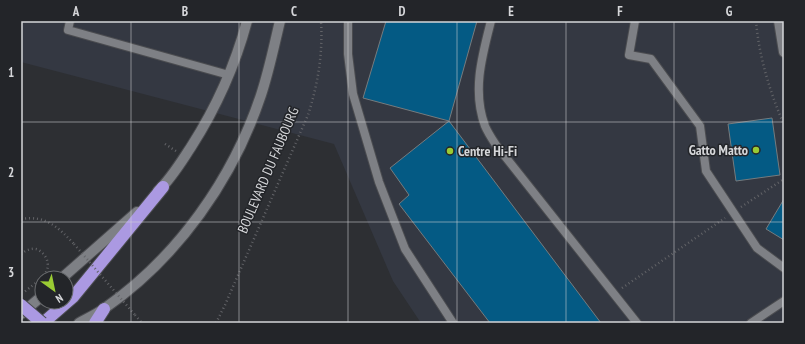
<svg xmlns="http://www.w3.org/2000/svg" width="805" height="344" font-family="'PT Sans Narrow',sans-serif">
<rect width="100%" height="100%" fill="#2d2f33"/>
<!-- built -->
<path fill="#343842" d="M21 21H784V323H421L393 281 334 144 21 62Z"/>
<!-- building -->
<g fill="#045a84" stroke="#767b7e">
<path d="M386 21H477L449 121 363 98Z"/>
<path d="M772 118 780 175 736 181 728 124Z"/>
<path d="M449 121 601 323H490L399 204 409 195 390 168Z"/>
<path d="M784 199V240L766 229Z"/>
</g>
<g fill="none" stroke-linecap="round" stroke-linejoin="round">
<!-- lane casing -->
<g stroke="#4b4c50" stroke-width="10">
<g id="lane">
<path d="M70 21 68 30 229 75"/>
<path d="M348 21V54L353 94 379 182 405 249 453 323"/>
<path d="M491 21C482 56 472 91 485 126 488 133 492 139 496 145L637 323"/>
<path d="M635 21 629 55 651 59 700 126 706 171 757 248 784 268"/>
<path d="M751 323 784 301"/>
</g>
</g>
<!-- street casing -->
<g stroke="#4b4c50" stroke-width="12">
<path id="street" d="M779 21 784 52"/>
</g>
<!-- secondary casing -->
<g stroke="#4b4c50" stroke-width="12">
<g id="secondary">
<path d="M158 191C171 179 181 162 191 147 216 108 235 66 247 21"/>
<path d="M62 278 137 212"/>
<path d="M21 314 42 296"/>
<path d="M79 323C88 318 97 314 105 308 178 257 233 179 261 95 269 71 274 46 280 21"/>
</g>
</g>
<!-- highway casing -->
<g stroke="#4b4c50" stroke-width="14">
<g id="highway">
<path d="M43 323 73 297 163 187"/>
<path d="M95 323 104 309"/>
</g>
</g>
<!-- path -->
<g stroke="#636468" stroke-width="2.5" stroke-dasharray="1 3" stroke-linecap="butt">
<path d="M756 21C759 57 770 92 784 125"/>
<path d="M165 144 176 151"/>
<path d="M741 207 784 179"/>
<path d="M21 219C46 215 58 227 74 244"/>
<path d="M21 254C25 251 30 248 36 249 45 252 51 263 46 272 41 280 30 287 23 293"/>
<path d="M622 288 725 218"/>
<path d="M135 315 142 323"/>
<path d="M216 323 225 305 308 115C318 84 323 53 321 21"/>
</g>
<!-- lane -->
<use href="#lane" stroke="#7e8085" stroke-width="8"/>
<!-- street -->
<use href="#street" stroke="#7e8085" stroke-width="10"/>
<!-- secondary -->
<use href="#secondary" stroke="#7e8085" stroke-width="10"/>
<!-- highway -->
<use href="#highway" stroke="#ab99e2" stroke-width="12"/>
<!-- highway-bridge casing -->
<g stroke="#4b4c50" stroke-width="14" stroke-linecap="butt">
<path id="highway-bridge" d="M21 305 42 323"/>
</g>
<!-- path-bridge -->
<path stroke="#636468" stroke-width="2.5" stroke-dasharray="1 3" stroke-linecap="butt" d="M74 244 135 315"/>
<!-- highway-bridge -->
<use href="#highway-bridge" stroke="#ab99e2" stroke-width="12"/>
</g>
<!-- grid -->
<path fill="none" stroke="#d5d6d9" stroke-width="1" stroke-opacity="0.55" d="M131 21V323M239 21V323M348 21V323M457 21V323M566 21V323M674 21V323M21 122H784M21 222H784"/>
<!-- markers -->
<g fill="#9acb34" stroke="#232529" stroke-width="1.5">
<circle cx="756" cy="150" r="4"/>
<circle cx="450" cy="151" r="4"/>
</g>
<g text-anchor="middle" stroke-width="3" stroke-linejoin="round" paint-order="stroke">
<!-- poi labels -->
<g font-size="14" font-weight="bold" fill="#d5d6d9" stroke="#232529" text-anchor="end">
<text x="748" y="155">Gatto Matto</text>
<text x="458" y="156" text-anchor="start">Centre Hi-Fi</text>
</g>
<!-- street labels -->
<g font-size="14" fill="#d5d6d9" stroke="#232529">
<text transform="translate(268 170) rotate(-67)" y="5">BOULEVARD DU FAUBOURG</text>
</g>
</g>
<!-- border -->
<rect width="805" height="344" fill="none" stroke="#232529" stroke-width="44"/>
<!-- north arrow -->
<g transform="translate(54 290) rotate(147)"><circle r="19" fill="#232529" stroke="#6a6c6f"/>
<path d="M0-3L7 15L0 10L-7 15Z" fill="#9acb34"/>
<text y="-6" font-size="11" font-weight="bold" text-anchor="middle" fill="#d5d6d9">N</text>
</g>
<rect x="22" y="22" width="761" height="300" fill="none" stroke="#d5d6d9" stroke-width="1.5"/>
<g font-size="13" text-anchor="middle" font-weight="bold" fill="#d5d6d9">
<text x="76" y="16">A</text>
<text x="185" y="16">B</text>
<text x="294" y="16">C</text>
<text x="402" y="16">D</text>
<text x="511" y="16">E</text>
<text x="620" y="16">F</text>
<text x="729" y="16">G</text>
<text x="11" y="77">1</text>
<text x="11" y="177">2</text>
<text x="11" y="277">3</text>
</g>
</svg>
